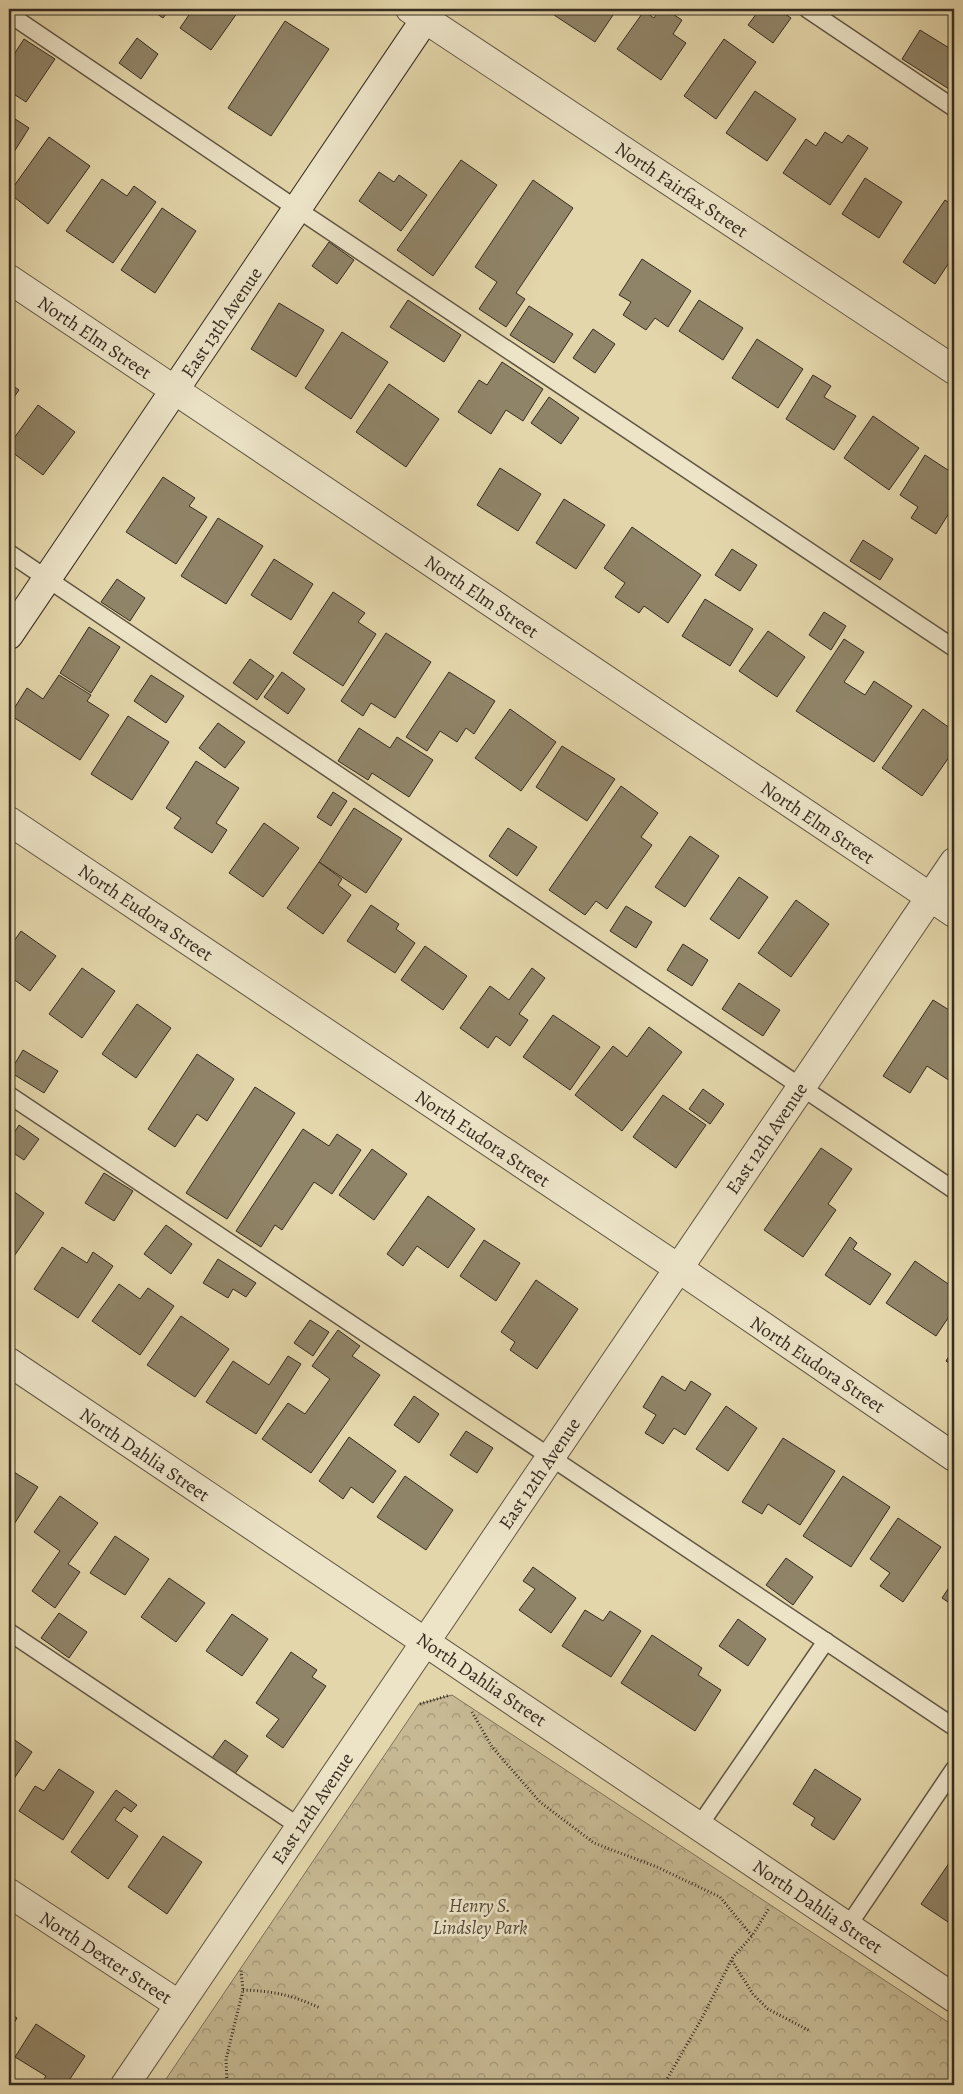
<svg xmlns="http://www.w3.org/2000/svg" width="963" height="2094" font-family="Alegreya,serif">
<defs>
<pattern id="park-crowns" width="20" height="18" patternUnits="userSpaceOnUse" patternTransform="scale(1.25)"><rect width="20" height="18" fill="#c6b993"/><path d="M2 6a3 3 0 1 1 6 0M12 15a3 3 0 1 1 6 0" fill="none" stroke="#a29778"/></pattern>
</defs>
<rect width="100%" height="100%" fill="#e3d6aa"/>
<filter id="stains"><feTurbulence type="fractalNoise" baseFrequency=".004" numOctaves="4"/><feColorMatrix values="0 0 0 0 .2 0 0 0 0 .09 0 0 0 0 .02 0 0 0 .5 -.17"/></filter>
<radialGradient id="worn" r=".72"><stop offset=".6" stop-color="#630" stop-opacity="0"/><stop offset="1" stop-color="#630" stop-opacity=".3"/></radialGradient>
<!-- park -->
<path fill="url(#park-crowns)" stroke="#7e725a" d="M452 1695 954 2026V2085H162L419 1704Z"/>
<!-- building -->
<g fill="#908468" stroke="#362c21">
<path d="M150 9H170L163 18Z"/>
<path d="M193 9H240L211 50 180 28Z"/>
<path d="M558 9H617L595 42 554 15Z"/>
<path d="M660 9H665L682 20 673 34 686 43 661 80 617 49 644 11 654 18Z"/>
<path d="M760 9H778L791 18 773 43 748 25Z"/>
<path d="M285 21 329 49 271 136 228 108Z"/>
<path d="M920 30 954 51V80L949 89 902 59Z"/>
<path d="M137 38 158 54 141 79 119 63Z"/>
<path d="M24 39 55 59 26 102 9 91V62Z"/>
<path d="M724 39 756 62 716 119 684 96Z"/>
<path d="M755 91 796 119 767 161 726 133Z"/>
<path d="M9 115 29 128 9 160Z"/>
<path d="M825 132 842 143 848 135 868 148 830 205 783 173 806 139 816 146Z"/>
<path d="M49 137 90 166 48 224 9 193Z"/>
<path d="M461 160 497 185 433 276 397 250Z"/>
<path d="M379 172 394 182 399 175 427 195 401 231 359 201Z"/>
<path d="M865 178 902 202 879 238 842 214Z"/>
<path d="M102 179 127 196 134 186 156 202 113 263 66 231Z"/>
<path d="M533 180 573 208 516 293 525 299 506 327 479 309 497 282 475 267Z"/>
<path d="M945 200 954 206V255L935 284 903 262Z"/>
<path d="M162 208 196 231 155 293 121 270Z"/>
<path d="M329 242 354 260 337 284 312 266Z"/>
<path d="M642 259 691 291 668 327 655 318 646 330 623 315 631 302 619 295Z"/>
<path d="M408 300 461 335 444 362 390 327Z"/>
<path d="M699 300 743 328 723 360 679 331Z"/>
<path d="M279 303 324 330 296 377 251 349Z"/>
<path d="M529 306 573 334 554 363 510 335Z"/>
<path d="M593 329 615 344 595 373 573 358Z"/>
<path d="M342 332 388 362 351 419 305 388Z"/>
<path d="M757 339 803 369 778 408 732 378Z"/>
<path d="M502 362 543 389 523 421 506 410 491 434 458 412 479 380 487 385Z"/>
<path d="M813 375 831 386 824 397 856 416 834 450 786 419Z"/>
<path d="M9 383 19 390 9 404Z"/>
<path d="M389 384 439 419 406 467 356 432Z"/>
<path d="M549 397 579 418 561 444 531 423Z"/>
<path d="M38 405 75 432 43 475 9 450V445Z"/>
<path d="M873 416 919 448 889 490 844 458Z"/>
<path d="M925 455 954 474V505L936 534 911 518 918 507 900 495Z"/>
<path d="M500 468 541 494 518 531 477 505Z"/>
<path d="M163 477 195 498 189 506 207 517 176 564 126 532Z"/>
<path d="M564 499 605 525 576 569 536 543Z"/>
<path d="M218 518 263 546 226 604 181 576Z"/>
<path d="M632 527 701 575 668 623 644 606 639 613 615 597 625 583 604 568Z"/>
<path d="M863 540 893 559 880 580 850 561Z"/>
<path d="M732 549 757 565 740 591 715 575Z"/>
<path d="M274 559 313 584 291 620 251 595Z"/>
<path d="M117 579 145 598 130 621 101 602Z"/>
<path d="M333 592 365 613 358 622 376 634 343 686 293 653Z"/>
<path d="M705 599 753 629 730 666 682 636Z"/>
<path d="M824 612 846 626 831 650 809 635Z"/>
<path d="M89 627 120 647 91 693 60 673Z"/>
<path d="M768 631 805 657 777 697 739 671Z"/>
<path d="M386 633 431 662 395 718 371 703 363 716 341 701Z"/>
<path d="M844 639 864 652 844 682 865 695 874 681 912 706 874 762 796 711Z"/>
<path d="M250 659 274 676 257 700 233 683Z"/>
<path d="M282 672 305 689 288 714 264 697Z"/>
<path d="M449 672 495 701 474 734 466 728 457 742 440 731 427 751 406 737Z"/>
<path d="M59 675 91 695 87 701 109 715 80 760 10 715 27 688 43 699Z"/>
<path d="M151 675 184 696 166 723 134 701Z"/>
<path d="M510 709 556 742 521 791 475 758Z"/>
<path d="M923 709 954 731V750L922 796 882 768Z"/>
<path d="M128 716 169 742 132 800 91 774Z"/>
<path d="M218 723 245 742 225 768 199 748Z"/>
<path d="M359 728 390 748 397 737 433 760 409 797 372 773 368 780 338 761Z"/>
<path d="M562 746 615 779 587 821 536 787Z"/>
<path d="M196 761 239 788 216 823 227 830 212 853 174 828 181 818 166 808Z"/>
<path d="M621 786 658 813 641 837 652 845 607 909 596 901 585 915 549 890Z"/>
<path d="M333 792 347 801 331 826 317 817Z"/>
<path d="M354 808 402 839 366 893 319 862Z"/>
<path d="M264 823 299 848 263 897 229 873Z"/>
<path d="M508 828 537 847 517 876 489 856Z"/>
<path d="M690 836 719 856 685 907 655 887Z"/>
<path d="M319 862 342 879 338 885 351 895 323 934 287 908Z"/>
<path d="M739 877 768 897 739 939 710 919Z"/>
<path d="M796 900 829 924 791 977 758 953Z"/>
<path d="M371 905 399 924 396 929 415 943 395 973 347 941Z"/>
<path d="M626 906 652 922 636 948 610 931Z"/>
<path d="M21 931 56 956 30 991 9 976V948Z"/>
<path d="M683 944 708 960 692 986 667 970Z"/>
<path d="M425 946 467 976 443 1010 401 980Z"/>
<path d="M82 968 115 991 82 1038 49 1014Z"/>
<path d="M532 968 545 978 519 1014 528 1020 510 1046 496 1036 488 1048 460 1028 490 986 509 1000Z"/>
<path d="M739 983 780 1010 763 1036 722 1009Z"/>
<path d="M933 1000 954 1013V1075L950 1081 927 1066 910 1093 883 1076Z"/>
<path d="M137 1004 171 1028 136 1078 102 1054Z"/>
<path d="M553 1015 600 1047 570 1090 523 1057Z"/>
<path d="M649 1027 682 1052 622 1131 575 1095 613 1046 627 1057Z"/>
<path d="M23 1050 58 1071 44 1093 10 1072Z"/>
<path d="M197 1054 234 1079 207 1121 197 1114 175 1147 148 1129Z"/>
<path d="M255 1087 295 1113 227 1219 186 1193Z"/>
<path d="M703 1089 724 1104 710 1124 689 1109Z"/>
<path d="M663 1095 706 1125 676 1168 633 1137Z"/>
<path d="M19 1125 39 1139 24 1160 9 1150V1141Z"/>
<path d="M303 1129 329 1146 337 1134 361 1150 332 1194 314 1182 282 1230 275 1225 261 1247 236 1231Z"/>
<path d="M821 1148 852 1169 828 1204 836 1210 803 1257 764 1230Z"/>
<path d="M372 1149 407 1174 374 1220 339 1195Z"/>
<path d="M104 1173 133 1191 114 1221 85 1203Z"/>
<path d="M13 1191 44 1213 10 1262 9 1197Z"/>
<path d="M428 1196 475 1229 448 1268 417 1246 403 1266 387 1254Z"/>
<path d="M166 1225 192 1244 171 1274 144 1254Z"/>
<path d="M850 1237 857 1243 853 1249 891 1274 870 1305 825 1275Z"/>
<path d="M484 1240 520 1263 496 1301 460 1276Z"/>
<path d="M62 1247 87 1263 93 1252 113 1266 78 1318 34 1289Z"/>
<path d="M218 1259 256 1283 246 1297 233 1289 228 1298 203 1283Z"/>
<path d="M915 1261 954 1288V1319L950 1315 936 1336 886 1303Z"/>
<path d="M536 1280 578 1309 537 1369 510 1350 515 1342 501 1332Z"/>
<path d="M119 1284 140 1299 148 1288 174 1306 140 1355 92 1321Z"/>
<path d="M181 1316 229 1349 195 1397 147 1365Z"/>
<path d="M310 1320 329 1332 313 1356 294 1343Z"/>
<path d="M338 1330 360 1346 352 1356 380 1375 311 1473 262 1439 288 1403 305 1414 330 1379 312 1366Z"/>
<path d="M954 1348V1367L946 1361Z"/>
<path d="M288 1356 301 1364 256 1434 206 1402 233 1361 269 1385Z"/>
<path d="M662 1376 685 1391 691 1381 711 1394 685 1435 674 1428 663 1444 645 1433 656 1415 643 1407Z"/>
<path d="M414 1396 439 1414 419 1443 394 1425Z"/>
<path d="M726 1406 757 1428 728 1471 696 1449Z"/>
<path d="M466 1431 493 1448 477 1473 450 1455Z"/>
<path d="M349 1437 396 1471 373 1503 351 1487 343 1499 319 1481Z"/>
<path d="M783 1438 835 1471 800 1525 768 1504 762 1514 742 1502Z"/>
<path d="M9 1469 38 1487 9 1532Z"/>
<path d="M405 1476 453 1510 426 1550 377 1517Z"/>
<path d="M843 1476 890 1507 851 1567 803 1536Z"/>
<path d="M60 1496 98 1523 68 1564 80 1572 55 1608 32 1591 60 1551 34 1532Z"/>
<path d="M898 1518 941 1547 903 1602 880 1586 890 1573 870 1559Z"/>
<path d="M115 1536 149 1559 125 1595 90 1573Z"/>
<path d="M786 1558 813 1577 793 1605 766 1585Z"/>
<path d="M533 1567 576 1598 551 1633 519 1610 535 1589 523 1581Z"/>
<path d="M169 1578 205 1603 176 1642 141 1617Z"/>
<path d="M954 1580V1606L942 1598Z"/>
<path d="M585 1610 603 1621 610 1611 641 1631 611 1677 562 1646Z"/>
<path d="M59 1613 87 1632 69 1658 41 1638Z"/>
<path d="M232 1614 268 1639 242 1676 206 1651Z"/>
<path d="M738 1619 766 1639 748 1666 719 1646Z"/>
<path d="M652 1635 702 1668 698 1675 721 1690 695 1731 621 1683Z"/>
<path d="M291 1652 317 1670 312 1677 326 1686 283 1748 266 1736 279 1719 256 1703Z"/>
<path d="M9 1736 32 1752 9 1786Z"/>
<path d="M225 1740 248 1756 234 1775 212 1758Z"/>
<path d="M59 1769 94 1792 63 1840 19 1811 35 1786 44 1791Z"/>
<path d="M815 1769 861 1799 834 1840 811 1825 815 1818 793 1804Z"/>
<path d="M116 1790 137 1805 131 1812 124 1807 115 1820 138 1836 108 1879 71 1852Z"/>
<path d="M163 1836 202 1862 167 1914 128 1887Z"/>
<path d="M954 1856V1926L921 1904Z"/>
<path d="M9 2013 17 2018 9 2031Z"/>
<path d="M36 2024 85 2056 66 2085H40L46 2076 15 2057Z"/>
</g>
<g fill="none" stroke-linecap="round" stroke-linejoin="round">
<!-- service casing -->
<g stroke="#615643" stroke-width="19">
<g id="service">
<path d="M807 9 954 108"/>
<path d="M9 14 297 209 954 648"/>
<path d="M9 553 954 1190"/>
<path d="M9 1095 954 1727"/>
<path d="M9 1632 300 1827"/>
<path d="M699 1826 826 1641"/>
<path d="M848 1926 954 1769"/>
</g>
</g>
<!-- minor casing -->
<g stroke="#615643" stroke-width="30">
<g id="minor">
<path d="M410 9 954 370"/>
<path d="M9 279 954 913"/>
<path d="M9 821 678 1268 954 1457"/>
<path d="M9 1362 954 1998"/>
<path d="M9 1893 178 2004"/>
<path d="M125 2085 954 862"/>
</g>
</g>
<!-- secondary casing -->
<g stroke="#362c21" stroke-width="30">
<path id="secondary" d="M9 635 432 9"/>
</g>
<!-- path -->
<g stroke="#362c21" stroke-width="3" stroke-dasharray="1 2.5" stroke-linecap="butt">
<path d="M420 1704 450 1695"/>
<path d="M472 1712 492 1747 540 1802 594 1843 657 1867 720 1897 752 1936 769 1908"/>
<path d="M732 1961 753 1994 768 2009 810 2031"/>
<path d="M243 1990C273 1991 292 1995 320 2008"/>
<path d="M227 2085 226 2059 243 1990 241 1970"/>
<path d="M666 2085V2081L702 2018 733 1957 752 1936"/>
</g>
<!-- service -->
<use href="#service" stroke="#ede4c8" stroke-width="16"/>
<!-- minor -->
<use href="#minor" stroke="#ede4c8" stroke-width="28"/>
<!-- secondary -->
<use href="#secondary" stroke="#ede4c8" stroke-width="28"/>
</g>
<g text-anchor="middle" stroke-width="5" stroke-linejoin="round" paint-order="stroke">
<!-- street labels -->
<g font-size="19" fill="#362c21" stroke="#ede4c8">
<text transform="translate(682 189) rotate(34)" y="7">North Fairfax Street</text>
<text transform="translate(221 322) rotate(-56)" y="7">East 13th Avenue</text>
<text transform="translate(95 337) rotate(34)" y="7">North Elm Street</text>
<text transform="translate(482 596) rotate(34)" y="7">North Elm Street</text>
<text transform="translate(818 822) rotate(34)" y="7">North Elm Street</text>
<text transform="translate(146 912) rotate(34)" y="7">North Eudora Street</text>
<text transform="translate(483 1138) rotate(34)" y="7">North Eudora Street</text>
<text transform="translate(766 1138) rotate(-56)" y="7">East 12th Avenue</text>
<text transform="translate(818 1364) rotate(34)" y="7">North Eudora Street</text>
<text transform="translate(145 1454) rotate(34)" y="7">North Dahlia Street</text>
<text transform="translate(539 1473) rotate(-56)" y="7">East 12th Avenue</text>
<text transform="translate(482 1679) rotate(34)" y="7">North Dahlia Street</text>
<text transform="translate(312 1808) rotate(-56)" y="7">East 12th Avenue</text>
<text transform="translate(818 1906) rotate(34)" y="7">North Dahlia Street</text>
<text transform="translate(106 1957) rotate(33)" y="7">North Dexter Street</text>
</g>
<!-- park labels -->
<g font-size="19" font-style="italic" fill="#534838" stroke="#ede4c8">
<text x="480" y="1912">Henry S.<tspan x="480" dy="22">Lindsley Park</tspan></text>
</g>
</g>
<!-- margin -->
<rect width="963" height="2094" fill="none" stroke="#e3d6aa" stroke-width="30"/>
<rect x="10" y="10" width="943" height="2074" fill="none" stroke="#362c21" stroke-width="2.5"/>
<rect x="15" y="15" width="933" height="2064" fill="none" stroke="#362c21"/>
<rect width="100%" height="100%" filter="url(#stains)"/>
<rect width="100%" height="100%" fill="url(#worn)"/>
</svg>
